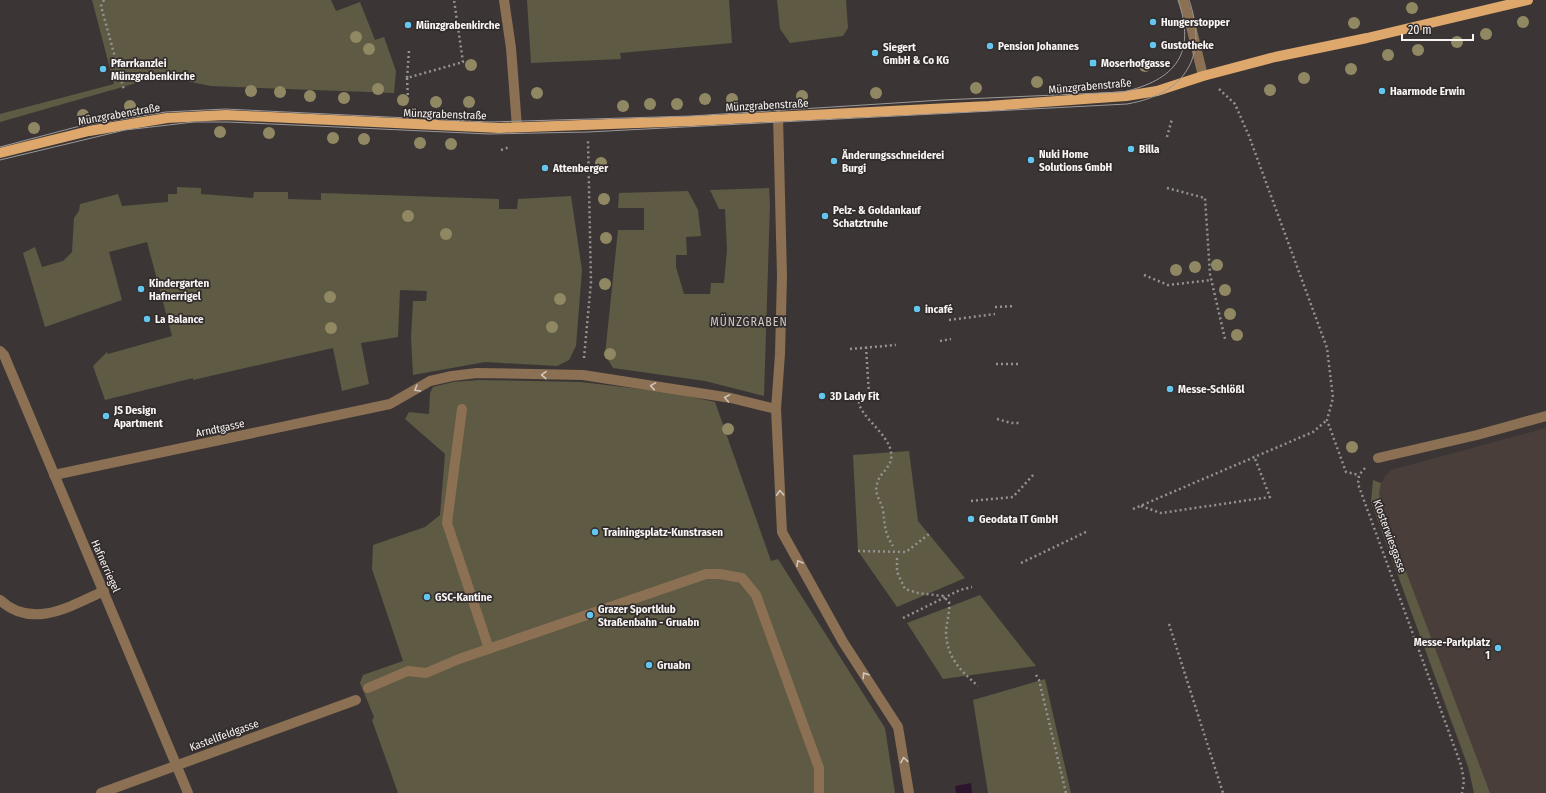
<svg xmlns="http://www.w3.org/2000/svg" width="1546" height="793" font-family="'Fira Sans Condensed',sans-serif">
<rect width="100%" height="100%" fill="#3b3635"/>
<!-- built -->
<path fill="#4a3e3b" d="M1546 428V793H1477L1371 502 1385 476 1391 470Z"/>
<!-- green -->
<g fill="#5e5a43">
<path d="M92 0H331L336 11 360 2 375 40 384 37 396 71 394 93 211 86 161 76 0 122V114L114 84Z"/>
<path d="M527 0H729L732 43 620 53 621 59 531 63Z"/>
<path d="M777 0H846L848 28 843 36 790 43 780 29Z"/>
<path d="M177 187 201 188V194L253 198 254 192H288V199L321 200V193L499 199V209H517L518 199 571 196 582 270 576 346 569 360 557 366 485 362 413 375 411 338 413 301H426L427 291 400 290 398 337 361 343 369 384 342 391 333 348 193 380V378L105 400 93 366 107 352 108 354 172 336 147 242 109 252 122 300 45 327 23 253 35 247 42 267 63 261 72 252 74 218 79 211 80 204 118 194 122 206 168 202V194H177Z"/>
<path d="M769 188 770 205 764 396 705 381 613 368 605 355 618 230H644V208H618L619 193 688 191 698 210 701 236 686 237 687 255H676V267L684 294H710L711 283H724L727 250 725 209H719L710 190Z"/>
<path d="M478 380 581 382 674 393 715 402 771 561 778 559 885 728 895 793H398L372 720 374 717 360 683 363 675 403 661 372 569 373 545 425 527 440 515 445 454 405 419 409 412 429 414 430 393 433 387 453 382Z"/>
<path d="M909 451 918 521 965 578 897 607 858 551 853 455Z"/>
<path d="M1373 480 1381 483 1379 493 1380 503 1490 793H1474L1468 766 1371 502Z"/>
<path d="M980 595 1036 666 943 679 907 623Z"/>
<path d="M1045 679 1071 793H988L973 700Z"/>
</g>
<!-- water -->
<path fill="#2e152e" d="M971 783 972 793H956L955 786Z"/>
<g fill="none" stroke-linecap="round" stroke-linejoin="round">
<!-- path -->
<g stroke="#969291" stroke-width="2.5" stroke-dasharray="2 3" stroke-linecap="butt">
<path d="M104 0 101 6 124 90"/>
<path d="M409 51 407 78 463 62 454 0"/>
<path d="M407 78 408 99"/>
<path d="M1219 89 1235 104 1249 136 1327 348 1333 398 1327 420 1346 472 1359 475"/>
<path d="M1167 137 1172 119"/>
<path d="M501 150 510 147"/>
<path d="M1167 188 1205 198 1210 274 1225 339"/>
<path d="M1144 275 1168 285 1212 280"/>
<path d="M995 307 1015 306"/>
<path d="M949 320 995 314"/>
<path d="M940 341 951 339"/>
<path d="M866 347 869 394 859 401C858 415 888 433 891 452 894 467 880 471 877 484 874 495 881 500 883 510 885 525 884 532 893 546"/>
<path d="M850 349 896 345"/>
<path d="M584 358 591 282 588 141"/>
<path d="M996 364H1018"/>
<path d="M997 419 1011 423H1021"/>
<path d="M1365 468 1359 475 1358 484 1461 765 1464 781 1462 793"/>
<path d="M971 501 1013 497 1034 474"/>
<path d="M1141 506 1161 513 1270 497 1254 456"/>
<path d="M1133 509 1313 432 1327 420"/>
<path d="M897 558V572L905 589 918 593 943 596 949 602C950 612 947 621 946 630 946 657 960 670 978 686"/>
<path d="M1021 563 1088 531"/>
<path d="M903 618 960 590 972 587"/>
<path d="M1169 624 1223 793"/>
<path d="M1036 675 1039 680 1066 793"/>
</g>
<!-- minor -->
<g stroke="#8b7054" stroke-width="10">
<path d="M504 0 511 48 517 127"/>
<path d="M1183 0 1189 18 1203 76"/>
<path d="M778 116 782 276 780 354 776 409 782 532 843 642 898 727 909 793"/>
<path d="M0 351 4 355 188 793"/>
<path d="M462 409 447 523 489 649"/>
<path d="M1378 458 1477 435 1546 416"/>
<path d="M54 475 390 404 430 381 452 376 477 373 583 375 731 398 776 409"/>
<path d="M0 600C32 630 71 606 104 591"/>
<path d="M368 688 408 671 426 673 459 659 706 574H720L742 578 756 595 819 768V793"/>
<path d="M101 793 356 700"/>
</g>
<!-- major -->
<path stroke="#dea76c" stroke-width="10" d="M0 153 89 131 167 118 226 115 499 128 692 121 989 106 1126 96 1157 91 1203 76 1275 57 1367 38 1528 0"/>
<!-- tram -->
<g stroke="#9c9897" stroke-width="1">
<path d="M0 147 80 126 166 112 225 109 490 122 691 116 942 100 1123 92C1175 80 1197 54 1178 0"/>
<path d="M0 160 125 130 194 122H228L489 134 588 132 1127 104C1185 94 1209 57 1189 0"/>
</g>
<!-- path-bridge -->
<path stroke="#969291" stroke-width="2.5" stroke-dasharray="2 3" stroke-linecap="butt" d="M858 551 906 552 929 534"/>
</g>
<!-- trees -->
<g fill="#908863">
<circle cx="1412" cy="8" r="6"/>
<circle cx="1523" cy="22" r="6"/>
<circle cx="1354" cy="23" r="6"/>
<circle cx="1486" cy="34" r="6"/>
<circle cx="356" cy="37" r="6"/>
<circle cx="1457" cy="42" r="6"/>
<circle cx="369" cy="49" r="6"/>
<circle cx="1418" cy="50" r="6"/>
<circle cx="1388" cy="55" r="6"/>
<circle cx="471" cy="65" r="6"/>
<circle cx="1145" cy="66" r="6"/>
<circle cx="1351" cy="69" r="6"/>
<circle cx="1304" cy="78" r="6"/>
<circle cx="1037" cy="82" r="6"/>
<circle cx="976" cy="88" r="6"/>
<circle cx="378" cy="89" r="6"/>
<circle cx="1270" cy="90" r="6"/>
<circle cx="251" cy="91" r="6"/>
<circle cx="280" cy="92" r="6"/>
<circle cx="537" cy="93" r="6"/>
<circle cx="876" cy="93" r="6"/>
<circle cx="310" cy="96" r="6"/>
<circle cx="802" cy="96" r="6"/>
<circle cx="344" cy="98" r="6"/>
<circle cx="705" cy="99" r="6"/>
<circle cx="732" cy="99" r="6"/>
<circle cx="403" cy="100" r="6"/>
<circle cx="436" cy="102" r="6"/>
<circle cx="469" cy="102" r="6"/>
<circle cx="650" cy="104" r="6"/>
<circle cx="677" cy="104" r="6"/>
<circle cx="130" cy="106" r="6"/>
<circle cx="623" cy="106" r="6"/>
<circle cx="83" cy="115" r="6"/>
<circle cx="34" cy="128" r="6"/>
<circle cx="220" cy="132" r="6"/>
<circle cx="269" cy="133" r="6"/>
<circle cx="333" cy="138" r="6"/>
<circle cx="364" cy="139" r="6"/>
<circle cx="420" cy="143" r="6"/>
<circle cx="451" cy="144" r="6"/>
<circle cx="601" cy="163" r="6"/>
<circle cx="604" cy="199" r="6"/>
<circle cx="408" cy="216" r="6"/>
<circle cx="446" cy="234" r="6"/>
<circle cx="606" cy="238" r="6"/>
<circle cx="1217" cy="265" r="6"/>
<circle cx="1195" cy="267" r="6"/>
<circle cx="1176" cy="270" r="6"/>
<circle cx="605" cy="284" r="6"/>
<circle cx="1225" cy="290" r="6"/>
<circle cx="330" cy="297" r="6"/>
<circle cx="560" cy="299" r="6"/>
<circle cx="1230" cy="314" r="6"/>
<circle cx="552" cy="327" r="6"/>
<circle cx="331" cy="328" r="6"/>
<circle cx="1237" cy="335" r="6"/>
<circle cx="610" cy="354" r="6"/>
<circle cx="728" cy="429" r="6"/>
<circle cx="1352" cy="447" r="6"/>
</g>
<!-- one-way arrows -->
<defs><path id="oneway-chevron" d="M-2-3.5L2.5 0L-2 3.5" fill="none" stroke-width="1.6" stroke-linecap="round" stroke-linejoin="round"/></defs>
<g stroke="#d1c6bb">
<use href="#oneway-chevron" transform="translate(544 375) rotate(-179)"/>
<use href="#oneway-chevron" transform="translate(653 386) rotate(-171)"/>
<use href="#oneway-chevron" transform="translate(417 389) rotate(149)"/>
<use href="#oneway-chevron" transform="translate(727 398) rotate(-170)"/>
<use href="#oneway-chevron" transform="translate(780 493) rotate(-93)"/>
<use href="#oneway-chevron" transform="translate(799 563) rotate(-119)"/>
<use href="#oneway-chevron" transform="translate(865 675) rotate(-123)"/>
<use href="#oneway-chevron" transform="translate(904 760) rotate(-99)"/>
</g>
<!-- markers -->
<g fill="#64c5ee" stroke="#312c2b" stroke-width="1.5">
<circle cx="1153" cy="22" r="4"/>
<circle cx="408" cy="25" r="4"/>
<circle cx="1153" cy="45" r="4"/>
<circle cx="990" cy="46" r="4"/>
<circle cx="875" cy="53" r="4"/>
<rect x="1089" y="59" width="8" height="8" rx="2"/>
<circle cx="103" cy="69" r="4"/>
<circle cx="1382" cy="91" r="4"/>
<circle cx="1131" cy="149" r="4"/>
<circle cx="1031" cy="160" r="4"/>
<circle cx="834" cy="161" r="4"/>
<circle cx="545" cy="168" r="4"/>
<circle cx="825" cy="216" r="4"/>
<circle cx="141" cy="289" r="4"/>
<circle cx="917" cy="309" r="4"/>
<circle cx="147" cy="319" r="4"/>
<circle cx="1170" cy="389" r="4"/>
<circle cx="822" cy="396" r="4"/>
<circle cx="106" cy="416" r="4"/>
<circle cx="971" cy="519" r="4"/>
<circle cx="595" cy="532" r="4"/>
<circle cx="427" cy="597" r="4"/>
<circle cx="590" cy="615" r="4"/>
<circle cx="1498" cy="648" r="4"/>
<circle cx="649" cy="665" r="4"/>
</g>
<g text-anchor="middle" stroke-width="3.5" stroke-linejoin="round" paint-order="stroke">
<!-- poi labels -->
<g font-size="11" font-weight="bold" fill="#f7f4f3" stroke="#312c2b" text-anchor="start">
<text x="1161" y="26">Hungerstopper</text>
<text x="416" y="29">Münzgrabenkirche</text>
<text x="1161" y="49">Gustotheke</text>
<text x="998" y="50">Pension Johannes</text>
<text x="883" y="51">Siegert<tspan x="883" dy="13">GmbH &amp; Co KG</tspan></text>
<text x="111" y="67">Pfarrkanzlei<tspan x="111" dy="13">Münzgrabenkirche</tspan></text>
<text x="1101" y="67">Moserhofgasse</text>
<text x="1390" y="95">Haarmode Erwin</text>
<text x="1139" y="153">Billa</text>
<text x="1039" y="158">Nuki Home<tspan x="1039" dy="13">Solutions GmbH</tspan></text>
<text x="842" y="159">Änderungsschneiderei<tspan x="842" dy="13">Burgi</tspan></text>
<text x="553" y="172">Attenberger</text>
<text x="833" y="214">Pelz- &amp; Goldankauf<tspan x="833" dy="13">Schatztruhe</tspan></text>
<text x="149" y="287">Kindergarten<tspan x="149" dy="13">Hafnerrigel</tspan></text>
<text x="925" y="313">incafé</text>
<text x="155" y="323">La Balance</text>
<text x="1178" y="393">Messe-Schlößl</text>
<text x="830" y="400">3D Lady Fit</text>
<text x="114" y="414">JS Design<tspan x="114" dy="13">Apartment</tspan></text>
<text x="979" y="523">Geodata IT GmbH</text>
<text x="603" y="536">Trainingsplatz-Kunstrasen</text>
<text x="435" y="601">GSC-Kantine</text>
<text x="598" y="613">Grazer Sportklub<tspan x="598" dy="13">Straßenbahn - Gruabn</tspan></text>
<text x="1490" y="646" text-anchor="end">Messe-Parkplatz<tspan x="1490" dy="13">1</tspan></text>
<text x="657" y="669">Gruabn</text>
</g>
<!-- street labels -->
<g font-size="11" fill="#f7f4f3" stroke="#312c2b">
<text transform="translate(1090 86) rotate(-5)" y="4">Münzgrabenstraße</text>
<text transform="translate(767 105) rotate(-3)" y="4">Münzgrabenstraße</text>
<text transform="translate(119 114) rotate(-10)" y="4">Münzgrabenstraße</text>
<text transform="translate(445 114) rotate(2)" y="4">Münzgrabenstraße</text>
<text transform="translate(220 428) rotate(-12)" y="4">Arndtgasse</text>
<text transform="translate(1390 536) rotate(70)" y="4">Klosterwiesgasse</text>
<text transform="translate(106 566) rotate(66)" y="4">Hafnerriegel</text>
<text transform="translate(224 735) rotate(-20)" y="4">Kastellfeldgasse</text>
</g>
<!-- neighbourhood labels -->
<g font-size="12" letter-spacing="1" fill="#ccc5c4" stroke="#312c2b">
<text x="749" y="326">MÜNZGRABEN</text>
</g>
</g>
<!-- scale -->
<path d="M1402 34v6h71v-6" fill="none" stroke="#f7f4f3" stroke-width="2"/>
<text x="1408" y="34" font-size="12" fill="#f7f4f3" stroke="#312c2b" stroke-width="3" paint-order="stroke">20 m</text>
</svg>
